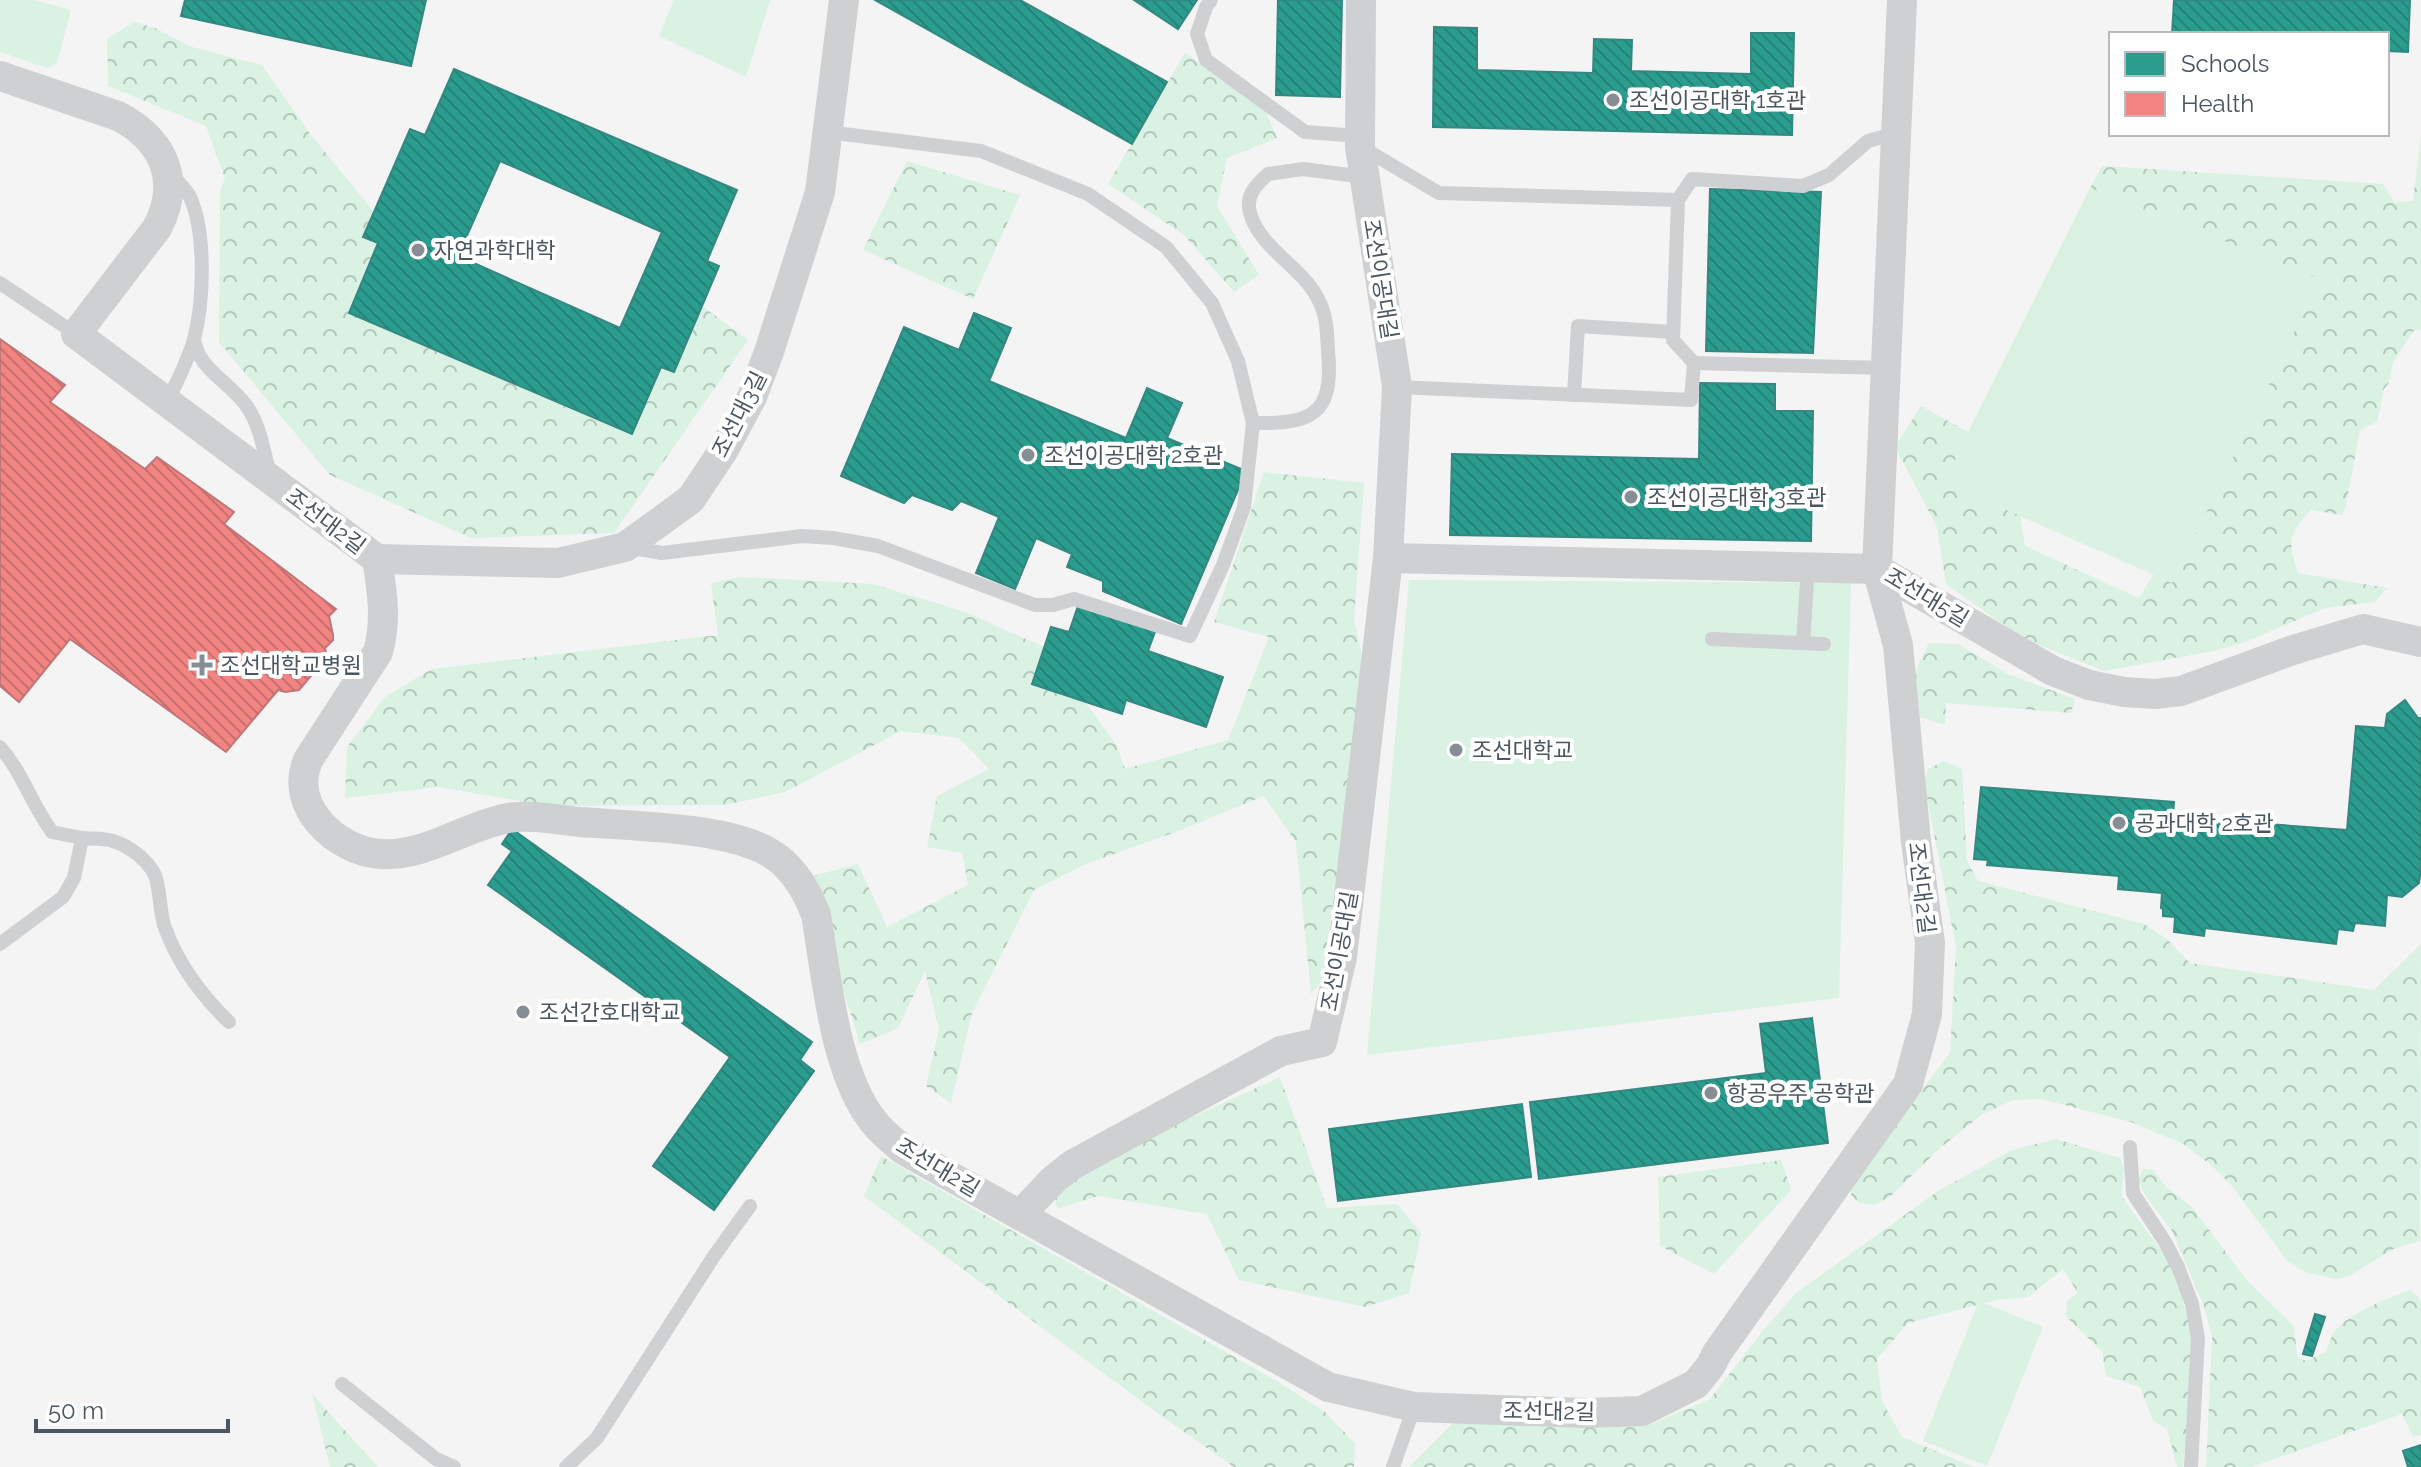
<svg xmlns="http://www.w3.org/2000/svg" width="2421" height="1467" font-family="Raleway,'Noto Sans KR',sans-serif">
<defs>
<pattern id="forest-crowns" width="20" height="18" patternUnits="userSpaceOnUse" patternTransform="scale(2)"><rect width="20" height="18" fill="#d9f2e3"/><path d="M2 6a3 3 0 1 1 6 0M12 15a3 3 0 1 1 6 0" fill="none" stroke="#b2c7bb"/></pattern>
<pattern id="schools-back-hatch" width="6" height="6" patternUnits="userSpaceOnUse" patternTransform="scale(2)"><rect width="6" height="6" fill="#2a9d8f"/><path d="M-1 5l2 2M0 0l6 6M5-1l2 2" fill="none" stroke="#268378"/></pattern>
<pattern id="health-back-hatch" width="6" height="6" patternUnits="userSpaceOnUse" patternTransform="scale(2)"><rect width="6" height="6" fill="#f28482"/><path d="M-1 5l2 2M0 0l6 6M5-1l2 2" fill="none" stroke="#c66f6e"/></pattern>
</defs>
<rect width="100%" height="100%" fill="#f4f4f4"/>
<!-- green -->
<g fill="#d9f2e3">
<path d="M0 0H34L71 10 57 63 47 68 0 52Z"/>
<path d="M674 0H770L746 77 659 36Z"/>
<path d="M2090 188 2320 279 2172 583 1943 482Z"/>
<path d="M1409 580 1851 583 1839 998 1367 1055Z"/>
<path d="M1979 1301 2043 1327 1987 1466 1923 1441Z"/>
</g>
<!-- forest -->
<g fill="url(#forest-crowns)">
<path d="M134 22 155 28 192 47 262 65 311 135 374 212 363 236 378 243 349 313 631 434 661 367 674 371 702 306 748 340 614 533 471 538 330 475 219 342 220 191 225 178 206 126 108 86 107 39Z"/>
<path d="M1185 53 1265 110 1277 138 1227 158 1217 206 1259 275 1234 292 1184 235 1108 184Z"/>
<path d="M2421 134V330L2415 329 2393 362 2389 383 2384 389 2377 422 2360 430 2346 505 2342 515 2311 510C2287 535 2288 542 2298 573L2387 588 2375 602 2325 608 2243 643 2214 651 2104 671 2022 638 1946 584 1937 527 1895 447 1921 406 1968 432 1944 482 2020 516 2025 546 2139 598 2153 575 2172 583 2320 279 2090 188 2102 166 2383 184 2394 202 2413 201Z"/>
<path d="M907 161 1020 195 973 299 863 250Z"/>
<path d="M1264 472 1364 483 1354 620 1366 673 1322 981 1311 994 1296 842 1264 796 1181 830 1086 864 1034 890 972 1013 951 1103 926 1086 939 1029 925 971 898 1028 860 1044 809 877 858 864 887 927 968 885 962 853 927 847 937 796 989 769 959 738 901 731 785 792 725 805 549 806 438 787 345 798 347 747 385 697 432 669 718 635 711 583 741 577 873 584 965 612 1044 647 1032 684 1085 702 1117 746 1125 769 1228 740 1269 637 1214 622Z"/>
<path d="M1929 643 1958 644 2008 674 2075 699 2071 713 1946 703 1945 725 1920 717 1909 684Z"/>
<path d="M1944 761 1962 769 1967 861 1978 881 2144 924 2167 939 2190 963 2374 990 2421 944 2420 1241 2393 1249 2351 1275 2337 1279 2308 1273 2288 1262 2232 1186 2211 1165 2183 1144 2131 1122 2041 1099 2013 1100 1981 1115 1939 1149 1891 1196 1874 1205 1859 1203 1851 1195V1184L1950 1053 1956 947 1924 782 1928 769Z"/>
<path d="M1280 1077 1327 1208 1397 1204 1421 1233 1409 1293 1365 1307 1239 1280 1207 1214 1098 1196 1057 1209 1054 1191 1102 1158Z"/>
<path d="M2056 1139 2120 1158 2124 1168 2122 1197 2166 1257 2182 1298 2194 1341 2183 1467H2177L2167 1429 2153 1421 2140 1387 2106 1376 2102 1352 2066 1316 2067 1301 2078 1293 2063 1269 2028 1297 1996 1300 1908 1323 1877 1359 1882 1401 1902 1437 1974 1467H1409L1456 1420 1651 1424 1710 1399 1761 1333 1796 1293 1938 1191 2012 1150Z"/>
<path d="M881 1156 1275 1380 1325 1412 1355 1443 1354 1467H1234L1160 1415 864 1196Z"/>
<path d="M1781 1160 1791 1190 1714 1274 1660 1246 1658 1177Z"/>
<path d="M2143 1169 2153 1170 2167 1188 2192 1207 2249 1283 2294 1326 2297 1356 2306 1361 2326 1352C2328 1346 2330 1339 2333 1334 2342 1316 2392 1296 2411 1290L2420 1299 2421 1305V1435L2413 1437 2402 1414 2252 1467H2206L2212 1338 2204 1306 2172 1231 2145 1195 2138 1180Z"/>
<path d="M312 1394 378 1467H330Z"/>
</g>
<!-- schools -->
<g fill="url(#schools-back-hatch)" stroke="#348881" stroke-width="2" fill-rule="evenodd">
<path d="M185 0H426L411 66 181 16Z"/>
<path d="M875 0H1020L1167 82 1132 144Z"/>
<path d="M1134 0H1197L1178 29Z"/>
<path d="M1278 0H1342L1340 97 1276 95Z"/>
<path d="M2174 0H2410L2408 52 2387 51V34H2172Z"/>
<path d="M1434 27 1477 28V70L1593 73 1594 39 1632 40 1631 71 1751 74V33H1794L1792 135 1433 127Z"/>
<path d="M454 69 737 190 707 261 719 266 674 372 661 367 632 434 349 313 378 243 363 237 374 212 410 129 425 135ZM500 161 662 232 620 328 458 256Z"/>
<path d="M1710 189 1821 192 1813 353 1706 351Z"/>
<path d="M974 313 1011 328 989 381 1126 438 1147 388 1182 403 1167 438 1246 471 1181 624 1103 591V581L1067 567 1072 554 1036 538 1015 589 976 573 999 517 961 501 952 510 912 495 904 503 841 476 904 327 959 350Z"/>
<path d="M1700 383 1775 384V411H1813L1811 541 1450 535 1452 454 1699 459Z"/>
<path d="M1079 603 1156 629 1148 651 1223 677 1206 727 1126 700 1122 714 1032 684 1051 627 1069 632Z"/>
<path d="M2405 700 2418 718H2421V868L2419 883 2402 897 2387 895 2385 926 2355 923 2353 931 2338 929 2336 944 2205 928 2204 936 2174 932 2175 917 2163 916V909L2161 908 2162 893 2118 889 2119 876 1987 865 1988 860 1974 859 1981 787 2174 802 2173 817 2347 830 2356 726 2385 728 2387 714Z"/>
<path d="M512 829 812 1042 800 1060 814 1071 714 1210 653 1166 730 1057 488 885 512 851 502 844Z"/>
<path d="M1812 1018 1828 1143 1539 1179 1530 1102 1766 1073 1760 1024Z"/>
<path d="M1522 1104 1531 1177 1338 1201 1329 1129Z"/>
<path d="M2315 1314 2325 1317 2312 1356 2303 1354Z"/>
<path d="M2421 1445V1467H2408L2403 1451Z"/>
</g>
<!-- health -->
<path fill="url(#health-back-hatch)" stroke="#c07678" stroke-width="2" d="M0 339 65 385 50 402 145 469 157 457 234 512 224 524 336 609 329 616 333 635V640L325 648 327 657 299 690 285 692 278 690 226 752 70 639 19 702 0 686Z"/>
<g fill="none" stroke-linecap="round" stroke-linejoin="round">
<!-- service -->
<g stroke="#ced0d2" stroke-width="14">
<path d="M1211 0 1206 7 1197 34 1206 60 1305 132 1360 136"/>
<path d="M1361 147 1439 193 1678 200 1673 340 1694 363"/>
<path d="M1678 200 1692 179 1803 186 1829 175 1868 141 1896 133"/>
<path d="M0 283 76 334"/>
<path d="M194 339C198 370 232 383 248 408 261 428 264 453 270 475"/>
<path d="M1397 387 1691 400 1694 363 1886 368"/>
<path d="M1574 395 1578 326 1673 332"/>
<path d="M167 402C177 382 188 361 194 339 204 302 206 232 190 197 185 188 177 181 170 173"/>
<path d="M1253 423C1312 424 1334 415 1328 351 1327 332 1327 314 1317 297 1301 267 1262 249 1251 216 1244 197 1255 186 1268 174L1303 169 1365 177"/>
<path d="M627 547 662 553 802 536 833 538 878 546 1035 605H1053L1074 599 1190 636 1223 565 1244 507 1253 423 1238 361 1212 303 1166 247 1088 194 981 151 827 132"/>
<path d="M1712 639 1824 644"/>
<path d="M1803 643 1808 567"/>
<path d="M0 747C22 772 32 805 52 832L82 838 74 878 63 897 0 944"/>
<path d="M82 838C92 839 104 838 113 841 130 846 154 864 157 882 160 896 160 910 164 925 177 962 201 995 229 1022"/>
<path d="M2130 1147 2133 1193 2165 1242 2178 1267 2192 1304 2198 1338 2191 1467"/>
<path d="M342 1384 436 1459 454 1467"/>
<path d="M566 1467 597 1438 714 1256 750 1206"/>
<path d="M1393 1467 1414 1407"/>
</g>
<!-- minor -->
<g stroke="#ced0d2" stroke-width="30">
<path d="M1902 0 1877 569 2053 671 2089 685 2124 692 2155 694 2181 691 2290 651 2363 629 2421 642"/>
<path d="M0 76 118 116C164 140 182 181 157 228L76 334 377 559C382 590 387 621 378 652L308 760C288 806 336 851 381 854 425 857 465 826 508 818 531 814 558 820 580 822 632 826 727 827 770 853 794 867 807 891 816 915 827 978 834 1071 873 1121 882 1133 894 1142 905 1151L1328 1387 1414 1407 1586 1413 1642 1411 1696 1384 1711 1365 1717 1353 1908 1084 1927 1014 1930 943 1916 842 1898 645 1877 569 1388 558"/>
<path d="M377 559 558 563 625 547 691 499 723 451 752 397 769 352 820 192 844 0"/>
<path d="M1020 1215 1053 1180 1072 1165 1281 1051 1322 1042 1342 957 1388 558 1397 387 1360 147 1361 0"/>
</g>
</g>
<!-- markers -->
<g fill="#868d94" stroke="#fff" stroke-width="3">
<circle cx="1613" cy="100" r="8"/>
<circle cx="418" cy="250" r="8"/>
<circle cx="1028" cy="455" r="8"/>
<circle cx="1631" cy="497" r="8"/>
<path d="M198 653h8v8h8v8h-8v8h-8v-8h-8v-8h8z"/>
<circle cx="1456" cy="750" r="8"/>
<circle cx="2119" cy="823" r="8"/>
<circle cx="523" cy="1012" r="8"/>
<circle cx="1711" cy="1093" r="8"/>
</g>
<g text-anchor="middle" stroke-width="8" stroke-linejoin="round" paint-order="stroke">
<!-- poi labels -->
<g font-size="22" fill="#4a5661" stroke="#fff" text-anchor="start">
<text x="1629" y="108">조선이공대학 1호관</text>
<text x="434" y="258">자연과학대학</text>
<text x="1044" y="463">조선이공대학 2호관</text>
<text x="1647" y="505">조선이공대학 3호관</text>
<text x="220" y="673">조선대학교병원</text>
<text x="1472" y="758">조선대학교</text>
<text x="2135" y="831">공과대학 2호관</text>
<text x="539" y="1020">조선간호대학교</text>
<text x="1727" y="1101">항공우주 공학관</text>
</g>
<!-- street labels -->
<g font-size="22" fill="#4a5661" stroke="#fff">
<text transform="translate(1381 279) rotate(81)" y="8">조선이공대길</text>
<text transform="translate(739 414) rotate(-63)" y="8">조선대3길</text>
<text transform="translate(326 521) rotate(37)" y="8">조선대2길</text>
<text transform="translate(1927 597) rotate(31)" y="8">조선대5길</text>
<text transform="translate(1922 888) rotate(83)" y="8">조선대2길</text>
<text transform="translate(1339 951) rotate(-80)" y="8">조선이공대길</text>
<text transform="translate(938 1167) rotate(31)" y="8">조선대2길</text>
<text transform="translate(1549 1411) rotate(1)" y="8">조선대2길</text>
</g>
</g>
<!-- legend -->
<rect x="2109" y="32" width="280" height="104" fill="#ffffff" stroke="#b7bbc0" stroke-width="2"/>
<rect x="2125" y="52" width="40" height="24" fill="#2a9d8f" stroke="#b7bbc0" stroke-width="2"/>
<text x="2181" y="72" font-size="24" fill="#4a5661">Schools</text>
<rect x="2125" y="92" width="40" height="24" fill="#f28482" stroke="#b7bbc0" stroke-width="2"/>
<text x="2181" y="112" font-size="24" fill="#4a5661">Health</text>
<!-- scale -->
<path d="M36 1419v12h192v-12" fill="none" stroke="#4a5661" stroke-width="4"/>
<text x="48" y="1419" font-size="24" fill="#4a5661" stroke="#ffffff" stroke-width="6" paint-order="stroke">50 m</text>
</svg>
